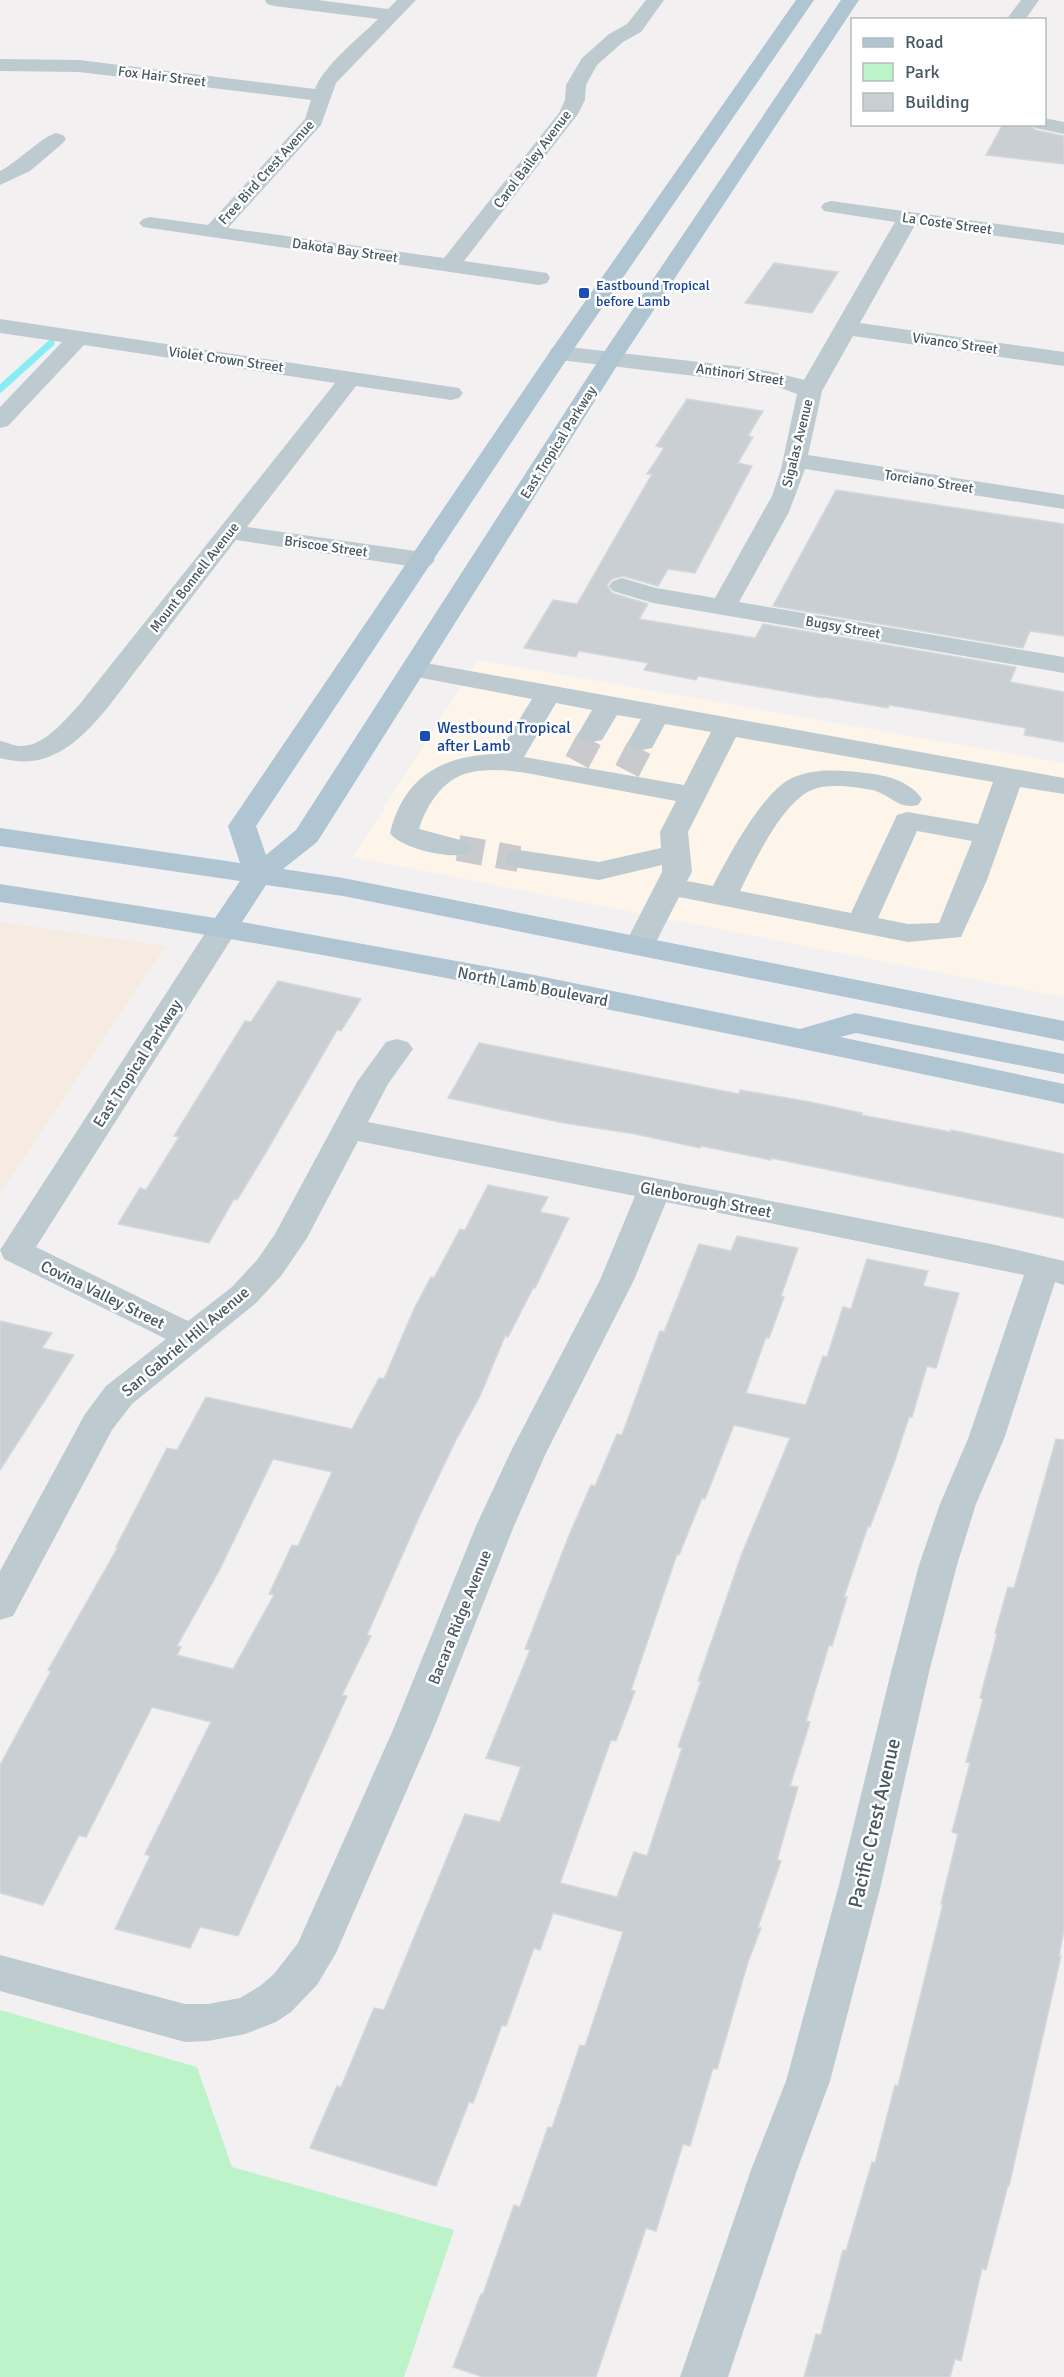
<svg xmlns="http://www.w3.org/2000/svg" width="1064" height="2377" font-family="Signika,sans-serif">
<rect width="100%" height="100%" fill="#f3f0f1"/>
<!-- commercial -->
<path fill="#fdf5ea" d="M478 660 1064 763V997L353 857Z"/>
<!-- green -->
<path fill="#bdf3c9" d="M0 2010 197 2067 232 2167 454 2230 404 2377H0Z"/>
<!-- sand -->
<path fill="#f5ebe1" d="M0 922 166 946 0 1193Z"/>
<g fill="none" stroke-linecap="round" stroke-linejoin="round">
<!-- stream -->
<path stroke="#87edf2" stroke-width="7" d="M0 389 51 343"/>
</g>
<!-- building -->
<g fill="#cacfd3" stroke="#d4d8dc" stroke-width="1.5" fill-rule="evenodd">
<path d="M1003 124H1030L1035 130 1064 136V164L986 155Z"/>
<path d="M774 263 838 272 812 313 745 303Z"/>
<path d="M687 399 763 411 748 436 753 437 738 463 752 466 695 573 668 569 658 586 623 576 612 579 607 585 612 593 648 604 639 619 755 638 763 624 1016 667 1010 682 1064 692V742L1024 735 1026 728 889 705 888 708 824 697 823 698 698 676 696 680 644 670 648 663 579 651 576 657 524 648 553 600 577 604 652 474H647L664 448 656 446Z"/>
<path d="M836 490 1064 524V636L1030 631 1023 648 773 606Z"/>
<path d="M278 981 361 999 341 1031 337 1030 265 1154 237 1200 234 1199 209 1243 118 1224 140 1188 146 1190 179 1137 174 1136 245 1021 251 1022Z"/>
<path d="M479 1043 739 1094 740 1090 810 1102 862 1113 861 1115 951 1132V1130L1064 1154V1218L771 1158V1160L701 1146 700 1148 635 1134 564 1123 448 1098Z"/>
<path d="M488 1185 548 1197 540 1212 569 1218 535 1288H533L508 1337 505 1336 480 1396 455 1442 420 1515 367 1635 371 1636 342 1695 347 1696 238 1936 200 1927 190 1948 115 1929 150 1856 145 1854 211 1722 152 1707 86 1837 79 1835 43 1905 0 1893V1765L51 1671 48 1670 118 1547H116L167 1448 177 1450 206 1397 352 1429 379 1378 384 1379 414 1309 431 1277 434 1278 460 1229 465 1230ZM273 1459 332 1472 298 1546 292 1545 269 1594 274 1595 233 1669 177 1655 181 1647 177 1646 219 1571Z"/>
<path d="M737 1236 798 1248 781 1296 784 1297 769 1338 766 1337 746 1393 806 1405 823 1356 827 1357 843 1307 851 1309 867 1259 928 1271 923 1286 959 1293 936 1368 927 1366 912 1417H909L895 1460 870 1527 868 1526 844 1597H847L832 1646 829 1645 806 1721 810 1722 790 1786 798 1787 777 1860 781 1861 758 1927 761 1928 748 1962 717 2069 713 2068 690 2146 683 2144 656 2231 646 2228 596 2377H483L453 2367 481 2294H483L514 2205 520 2207 548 2127 552 2128 580 2045 585 2046 623 1932 553 1913 540 1950 534 1948 506 2026 502 2025 473 2103 469 2102 436 2186 310 2148 337 2086 341 2087 374 2008 384 2010 465 1814 500 1822 521 1767 486 1758 530 1650 525 1649 568 1538 591 1485 595 1486 617 1434 622 1435 660 1331 664 1332 699 1244 731 1251ZM734 1425 790 1438 741 1556 698 1681H701L678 1747 682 1748 647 1856 634 1852 617 1897 560 1883 611 1740 616 1741 635 1691 631 1690 677 1554 679 1555 702 1498 705 1499Z"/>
<path d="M0 1321 52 1333 42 1348 74 1355 0 1470Z"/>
<path d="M1056 1439 1064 1440V1930L1059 1956H1061L1009 2186 1008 2185 986 2270 982 2268 961 2361 955 2359 950 2377H804L816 2334 821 2335 843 2250 846 2251 872 2162 875 2163 895 2085 898 2086 943 1904H941L958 1834 952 1832 970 1763 966 1762 983 1699 980 1698 997 1634 995 1633 1008 1587 1014 1588Z"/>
</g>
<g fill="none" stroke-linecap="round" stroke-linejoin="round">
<!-- minor-tunnel -->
<g stroke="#c8cacd" stroke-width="26" stroke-dasharray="26 14" stroke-linecap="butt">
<path d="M577 762 592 734"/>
<path d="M627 771 642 742"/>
<path d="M458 848 519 859"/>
</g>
<!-- minor -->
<g fill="#bdcbd1" fill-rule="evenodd">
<path d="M265 0H318L388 9 397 0H416L336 83 321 125 228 228 444 258 559 113 565 100 566 85 582 58 609 34 627 24 646 0H664L641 32 623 42 597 65 586 85 585 100 578 114 464 261 547 273 550 278 547 283 539 285 143 227 139 223 143 219 150 217 208 225 305 119 311 100 79 72 0 71V59L79 60 315 89C323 66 360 37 378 19L274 6 267 4Z"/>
<path d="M1021 0H1039L1025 20H1006Z"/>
<path d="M1044 118 1064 122V134L1035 128 1032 124H1044Z"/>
<path d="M56 133 63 135 66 139 63 143 30 171 0 185V171C18 162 41 137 56 133Z"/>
<path d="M831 201 1064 233V245L915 225 860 323 1064 352V366L853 336 822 391 808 455 1064 495V509L805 469 789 512 739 602 1064 657V673L653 603 613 591 609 586 613 581 622 578 656 588 715 598 772 496 781 469 797 394 778 387 754 383 560 360 552 358 549 353 552 348 560 346 734 366 773 372 804 380 895 222 824 211 821 207 824 203Z"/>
<path d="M0 319 459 388 463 393 459 398 451 400 356 386 247 527 422 552 431 555 435 560 431 565 422 568 236 540C205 580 174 620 144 660 120 690 89 740 53 755 35 763 19 763 0 758V741C6 742 12 745 18 746 43 748 64 721 79 705L335 383 84 345 8 426 0 428V407L62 342 0 333Z"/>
<path d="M415 661 1064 778V794L1020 787 987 880 961 937 908 942 679 897 654 946 650 952 639 955 628 952 624 946 662 872V865L599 880 519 868 509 865 505 859 509 853 519 850 599 862 661 848 660 832 676 801C640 794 604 788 568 781 536 775 500 765 468 773 443 779 426 806 419 829L468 842 472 848 468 854C450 859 401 849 390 833 404 776 443 755 498 754L532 699 406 675 402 669 406 663ZM556 703 592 710 578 734 582 740 592 742 602 740 617 715 641 719 628 742 632 748 642 750 652 748 665 724 711 732 684 785 524 757ZM736 737 993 782 978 824 907 812 897 815 851 913 740 891C754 863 782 802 812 790 828 783 855 787 872 790 890 794 898 810 918 805L922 799C910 781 886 775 865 773 841 770 815 768 792 778 763 791 728 857 713 886L687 881 692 872 688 832ZM917 831 972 841 939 923 908 924 878 918Z"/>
<path d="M224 918 235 921 239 927 36 1247 188 1321 232 1287 257 1260 275 1234 357 1082 386 1042 397 1039 408 1042 413 1049 388 1084 368 1122 991 1244 1064 1261V1285L1055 1282 1004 1439 976 1504 957 1565 929 1672 881 1885 830 2081 797 2170 728 2377H680L751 2170 786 2081 839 1885 891 1672 919 1565 940 1504 968 1439 1024 1275 666 1202 634 1280 546 1453 514 1526 433 1730 336 1953 317 1985 291 2012 276 2022 245 2034 208 2041 185 2042 0 1991V1955L185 2004H208L240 1998 260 1986 274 1974 298 1943 393 1730 476 1526 510 1453 600 1280 635 1196 358 1141 307 1238 281 1276 256 1303 132 1404 112 1430 13 1616 0 1620V1571L85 1414 106 1386 166 1339 4 1259 0 1250 209 927 213 921Z"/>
</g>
<!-- major -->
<path fill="#afc5d1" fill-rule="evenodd" d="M796 0H814L571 353 256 826 266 855 296 830 598 361 841 0H859L620 361 321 836 317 842 283 869 343 878 1064 1021V1041L343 896 266 885 242 922 534 975 800 1029 855 1013 1064 1054V1074L856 1033 840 1037 1064 1084V1104C711 1029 357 955 0 902V884L215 918 240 881 0 846V828L240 863 228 826 549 353Z"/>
</g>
<!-- markers -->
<g fill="#1a4fb4" stroke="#fff" stroke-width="2">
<rect x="578" y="287" width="12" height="12" rx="3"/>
<rect x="419" y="730" width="12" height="12" rx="3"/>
</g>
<g text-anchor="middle" stroke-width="5" stroke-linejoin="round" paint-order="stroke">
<!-- far-street labels -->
<g font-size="14" fill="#475860" stroke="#fff">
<text transform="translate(162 76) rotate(7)" y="5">Fox Hair Street</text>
<text transform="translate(532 159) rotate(-53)" y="5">Carol Bailey Avenue</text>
<text transform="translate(266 172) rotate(-48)" y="5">Free Bird Crest Avenue</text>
<text transform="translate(947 223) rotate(8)" y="5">La Coste Street</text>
<text transform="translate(345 250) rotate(8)" y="5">Dakota Bay Street</text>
<text transform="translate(955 343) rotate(8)" y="5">Vivanco Street</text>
<text transform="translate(226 359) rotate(8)" y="5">Violet Crown Street</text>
<text transform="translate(740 374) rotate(8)" y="5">Antinori Street</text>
<text transform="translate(558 442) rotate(-58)" y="5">East Tropical Parkway</text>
<text transform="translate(797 443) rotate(-76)" y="5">Sigalas Avenue</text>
<text transform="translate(929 481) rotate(9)" y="5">Torciano Street</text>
<text transform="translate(326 546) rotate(8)" y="5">Briscoe Street</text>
<text transform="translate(194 577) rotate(-52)" y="5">Mount Bonnell Avenue</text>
<text transform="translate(843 627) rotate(10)" y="5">Bugsy Street</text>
</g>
<!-- far-transit labels -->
<g font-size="14" fill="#164399" stroke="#fff" text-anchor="start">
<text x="596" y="290">Eastbound Tropical<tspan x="596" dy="16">before Lamb</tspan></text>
</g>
<!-- transit labels -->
<g font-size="16" fill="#164399" stroke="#fff" text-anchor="start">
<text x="437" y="733">Westbound Tropical<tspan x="437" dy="18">after Lamb</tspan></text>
</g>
<!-- street labels -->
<g font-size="16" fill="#475860" stroke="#fff">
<text transform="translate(533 986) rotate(11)" y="6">North Lamb Boulevard</text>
<text transform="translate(137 1063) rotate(-57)" y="6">East Tropical Parkway</text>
<text transform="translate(706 1199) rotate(11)" y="6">Glenborough Street</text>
<text transform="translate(103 1294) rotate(26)" y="6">Covina Valley Street</text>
<text transform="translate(185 1341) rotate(-40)" y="6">San Gabriel Hill Avenue</text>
<text transform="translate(459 1617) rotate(-68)" y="6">Bacara Ridge Avenue</text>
</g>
<!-- near-street labels -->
<g font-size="20" fill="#475860" stroke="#fff">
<text transform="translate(874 1823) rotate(-77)" y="7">Pacific Crest Avenue</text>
</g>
</g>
<!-- legend -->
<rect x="851" y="18" width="195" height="108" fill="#ffffff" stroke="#b5bcbf" stroke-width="1.5"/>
<rect x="863" y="38" width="30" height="9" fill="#afc5d1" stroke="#b5bcbf" stroke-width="1.5"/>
<text x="905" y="48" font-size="18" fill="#475860">Road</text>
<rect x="863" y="63" width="30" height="18" fill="#bdf3c9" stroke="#b5bcbf" stroke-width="1.5"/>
<text x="905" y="78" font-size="18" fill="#475860">Park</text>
<rect x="863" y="93" width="30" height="18" fill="#cacfd3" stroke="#b5bcbf" stroke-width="1.5"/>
<text x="905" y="108" font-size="18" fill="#475860">Building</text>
</svg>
